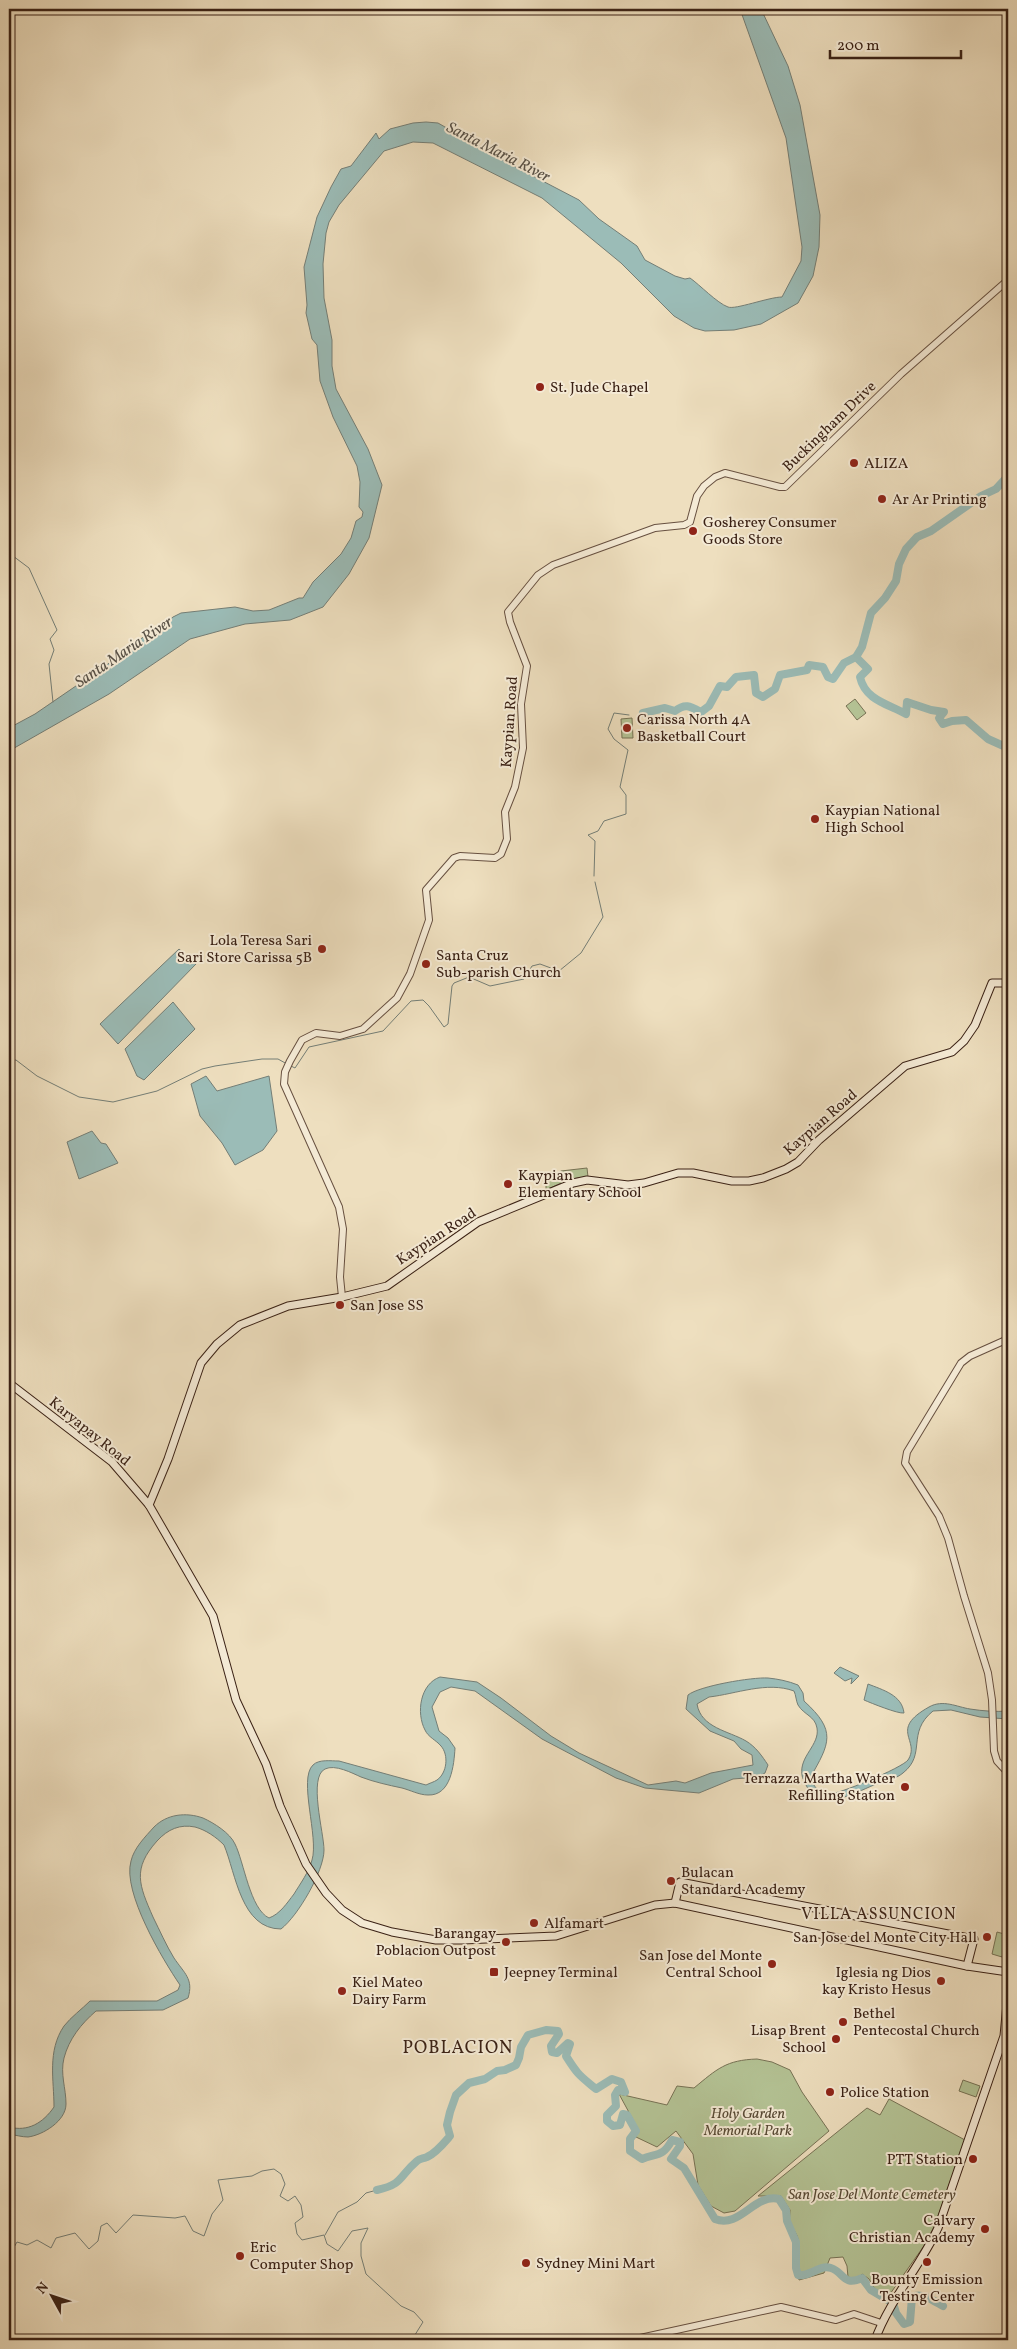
<svg xmlns="http://www.w3.org/2000/svg" width="1017" height="2349" font-family="Vollkorn,serif">
<rect width="100%" height="100%" fill="#eedfbf"/>
<filter id="stains"><feTurbulence type="fractalNoise" baseFrequency=".004" numOctaves="4"/><feColorMatrix values="0 0 0 0 .2 0 0 0 0 .09 0 0 0 0 .02 0 0 0 .5 -.17"/></filter>
<radialGradient id="worn" r=".72"><stop offset=".6" stop-color="#630" stop-opacity="0"/><stop offset="1" stop-color="#630" stop-opacity=".3"/></radialGradient>
<!-- green -->
<g fill="#b4c395" stroke="#777255">
<path d="M855 699 866 713 857 720 846 706Z"/>
<path d="M632 718 633 738H622L621 719Z"/>
<path d="M587 1168 588 1177 570 1179 546 1190V1181L561 1171Z"/>
<path d="M997 1932 1008 1935 1002 1957 992 1954Z"/>
<path d="M757 2059 772 2062 790 2070 802 2092 829 2131 735 2211 724 2213 711 2206 698 2185 693 2154 676 2131 657 2147 636 2137 638 2129 619 2094 667 2105 677 2086 694 2088C717 2069 726 2060 757 2059Z"/>
<path d="M963 2080 980 2086 976 2097 959 2091Z"/>
<path d="M889 2099 965 2140 935 2225 926 2243 890 2294 886 2296 877 2293 869 2279 862 2274 857 2279 848 2277 847 2266 843 2257 830 2258 824 2273 799 2280C796 2262 806 2238 789 2225L790 2210 781 2196H758L867 2108 880 2115Z"/>
</g>
<!-- water -->
<g fill="#9bbcb7" stroke="#747e76">
<path d="M740 9H761L788 66 800 105 820 215 819 247 813 276 798 303 761 324 734 330 705 331 694 328 674 316 621 263 542 198 433 143 413 142 384 151 339 205 329 222 326 233 323 264 324 298 332 340V366L336 389 368 449 382 485 369 538 349 574 323 607 290 620 245 624 190 639 109 694 9 751V728L35 714 108 664 123 649 161 627 173 617 181 613 235 607 253 611 269 610 299 598H303L313 582 341 554 351 538 356 521 362 517 363 512 359 507 360 482 357 466 333 417 320 381 317 345 312 339 306 313 307 305 304 267 317 217 331 187 341 169 351 166 376 133 379 139 390 129 413 123 426 122 438 123 459 135 461 139 476 144 508 163 579 200 599 219 637 246 645 260 675 276 685 279 690 278C700 285 717 303 728 307 735 310 769 297 782 297L801 261 802 247 786 138Z"/>
<path d="M179 949 196 964 118 1044 100 1024Z"/>
<path d="M173 1002 195 1029 144 1080 137 1076 125 1049Z"/>
<path d="M206 1076 217 1091 269 1076 277 1131 263 1150 235 1165 222 1143 200 1116 191 1084Z"/>
<path d="M92 1131 101 1143 106 1144 118 1163 79 1179 67 1142Z"/>
<path d="M840 1667 859 1676 851 1684 852 1678 845 1681 834 1673Z"/>
<path d="M440 1677 477 1682 501 1698 551 1736 579 1753 648 1785 676 1781 685 1783 711 1773 753 1765 752 1755 741 1749 734 1741 710 1731 686 1709 688 1695C699 1686 752 1677 768 1678 778 1679 788 1681 798 1685L803 1693 804 1701C837 1731 830 1743 810 1778 814 1787 819 1793 829 1794 837 1795 902 1768 908 1760 921 1740 888 1730 929 1707 943 1699 957 1707 970 1709 983 1711 996 1712 1008 1711V1719L980 1717 951 1710 933 1711C906 1733 927 1754 903 1773 896 1779 883 1782 874 1785 854 1793 819 1814 806 1785 805 1782 802 1778 802 1775 799 1756 820 1745 817 1728 815 1716 804 1715 798 1705 796 1701 796 1695 794 1691 767 1681 736 1694 709 1697L697 1704C701 1728 729 1731 746 1741 756 1747 762 1756 768 1765L765 1773 758 1777 733 1779 699 1793 645 1788 616 1778 542 1739 475 1691 451 1687 440 1692 432 1707 439 1731 448 1738 455 1748C454 1765 451 1796 428 1795 419 1795 410 1790 402 1788 388 1785 374 1782 361 1777 352 1773 335 1764 325 1769 308 1777 324 1833 324 1850 324 1871 298 1916 281 1929 241 1929 236 1874 224 1845 216 1837 206 1830 195 1827 180 1824 168 1829 157 1841 132 1869 139 1885 153 1917 160 1931 166 1945 174 1958 184 1973 194 1979 188 1998L163 2010 96 2011C81 2024 69 2039 64 2058 60 2074 66 2088 66 2104 66 2121 43 2135 28 2137 22 2137 15 2135 9 2134V2127C28 2132 43 2123 54 2107 54 2080 47 2051 64 2026 71 2017 82 2009 90 2001H157L178 1990 180 1985C163 1960 122 1892 131 1861 134 1848 145 1837 154 1827 167 1814 186 1812 203 1818 214 1823 230 1833 235 1844 244 1862 250 1909 269 1918 280 1914 287 1903 294 1894 300 1884 309 1872 312 1860 319 1837 298 1779 313 1765 319 1759 331 1761 339 1761L426 1785C430 1783 434 1782 437 1780 447 1773 449 1755 441 1746 436 1740 428 1737 425 1730 416 1713 420 1684 440 1677Z"/>
<path d="M868 1684C883 1690 902 1695 904 1713 898 1714 871 1703 864 1700Z"/>
</g>
<g fill="none" stroke-linecap="round" stroke-linejoin="round">
<!-- stream -->
<g stroke="#747e76" stroke-width="1">
<path d="M9 553 29 568 57 630 50 639 54 650 49 664 53 702"/>
<path d="M594 876 595 841 588 835 598 831 604 821 626 814V795L620 787 628 750 614 739 608 729 614 713 629 715"/>
<path d="M9 1060H16L37 1076 79 1097 113 1102 157 1091 202 1069 215 1066 262 1059H278L287 1064"/>
<path d="M291 1066 295 1068 309 1047 383 1031 411 1001 423 1000 429 1006 444 1027 448 1024 452 986 454 983 469 977 490 986 524 979 532 966 540 964 559 971 581 953 603 917 595 882"/>
<path d="M325 2235 338 2212 357 2202 366 2193 377 2190"/>
<path d="M9 2256 17 2242 27 2245 37 2240 51 2248 56 2238 75 2233 89 2249 98 2241 101 2226 107 2223 116 2233 133 2215 175 2218 185 2216 193 2231 204 2236 212 2214 223 2200 218 2180 252 2176 262 2171 274 2169 281 2174 285 2184 280 2196 288 2201 295 2196 301 2205 303 2217 295 2223 297 2234 302 2240 324 2235 327 2244 338 2251 352 2231 368 2228 361 2243V2256L366 2274 401 2306 414 2312 423 2322 413 2338 415 2340"/>
</g>
<!-- river -->
<g stroke="#9bbcb7" stroke-width="8">
<path d="M856 657 868 669 860 677C865 700 888 704 906 714L907 702 931 710 944 712 939 718 943 724 952 721 966 720 988 739 1008 748"/>
<path d="M643 713 665 708 675 711C685 703 690 706 701 712L709 706 720 686 727 687 736 677 754 675 756 693 763 697 775 689 780 675 807 670 809 665 823 667 828 677 833 679 844 663 856 657 862 647 871 613 885 598 896 581 899 564 906 549 917 537 931 531 981 496 996 489 1008 476"/>
<path d="M377 2190C404 2184 399 2176 417 2161 420 2158 423 2159 427 2157 436 2153 444 2143 450 2136L447 2125 450 2112 456 2095 469 2083 485 2079 497 2071 505 2070 516 2065 519 2058 521 2047 528 2035 546 2030 558 2031 559 2034 551 2046 552 2052 557 2053 568 2043 570 2044 566 2056C578 2075 579 2075 596 2089L612 2079 621 2082 625 2092 618 2090 615 2095 616 2106 607 2115V2121L613 2126 620 2125 623 2114 627 2115 636 2131 630 2139V2151L642 2159C657 2153 663 2157 672 2140L680 2142V2146L671 2159 684 2168 715 2219C740 2229 754 2193 779 2199L786 2210 787 2221 796 2242V2268L798 2275C811 2277 819 2264 831 2268 844 2272 843 2287 862 2278L871 2290 893 2303 896 2313 904 2324 910 2322 912 2297C922 2292 934 2301 943 2306"/>
</g>
<!-- tertiary casing -->
<g stroke="#675040" stroke-width="8">
<g id="tertiary">
<path d="M342 1297 340 1277 343 1229 339 1207 284 1084 285 1072 290 1061 302 1040 316 1033 340 1036 363 1029 397 998 410 974 429 920 426 890 454 858 460 856 495 858 501 854 507 839 505 812 515 787 523 748 521 704 527 666 510 622 508 612 538 575 553 565 655 528 684 525 690 522 697 496 704 486 715 477 725 473 780 487H785L901 374 1008 280"/>
<path d="M1008 1339 970 1356 961 1363 907 1452 905 1463 939 1516 948 1538 964 1596 988 1673 992 1700 994 1751 997 1761 1008 1773"/>
<path d="M631 2340 781 2307 836 2320 854 2314 881 2323"/>
</g>
</g>
<!-- secondary casing -->
<g stroke="#3a2115" stroke-width="9">
<g id="secondary">
<path d="M9 1383 112 1462 149 1505 213 1616 236 1700 266 1764 280 1806 306 1864 326 1893 342 1910 362 1923 392 1932 436 1940H463L556 1936 655 1905 675 1903 967 1966 1008 1972"/>
<path d="M149 1505 168 1459 201 1363 217 1344 240 1325 288 1306 342 1297 387 1286 478 1222 573 1183 587 1180 628 1185 644 1183 678 1173H693L732 1181H749L763 1178 786 1169 798 1162 819 1140 905 1066 952 1052 964 1041 975 1025 992 983H1008"/>
<path d="M675 1903 680 1882 974 1939 967 1966"/>
<path d="M875 2340C890 2299 920 2267 938 2228L1004 2036 1008 1993"/>
</g>
</g>
<!-- tertiary -->
<use href="#tertiary" stroke="#f4ead5" stroke-width="6"/>
<!-- secondary -->
<use href="#secondary" stroke="#f4ead5" stroke-width="7"/>
</g>
<!-- markers -->
<g fill="#8f2418" stroke="#f4ead5" stroke-width="2">
<circle cx="540" cy="387" r="5"/>
<circle cx="854" cy="463" r="5"/>
<circle cx="882" cy="499" r="5"/>
<circle cx="693" cy="531" r="5"/>
<circle cx="627" cy="728" r="5"/>
<circle cx="815" cy="819" r="5"/>
<circle cx="322" cy="949" r="5"/>
<circle cx="426" cy="964" r="5"/>
<circle cx="508" cy="1184" r="5"/>
<circle cx="340" cy="1305" r="5"/>
<circle cx="905" cy="1787" r="5"/>
<circle cx="671" cy="1881" r="5"/>
<circle cx="534" cy="1923" r="5"/>
<circle cx="987" cy="1937" r="5"/>
<circle cx="506" cy="1942" r="5"/>
<circle cx="772" cy="1964" r="5"/>
<rect x="489" y="1967" width="10" height="10" rx="2.5"/>
<circle cx="941" cy="1981" r="5"/>
<circle cx="342" cy="1991" r="5"/>
<circle cx="843" cy="2022" r="5"/>
<circle cx="836" cy="2039" r="5"/>
<circle cx="830" cy="2092" r="5"/>
<circle cx="973" cy="2159" r="5"/>
<circle cx="985" cy="2229" r="5"/>
<circle cx="240" cy="2256" r="5"/>
<circle cx="927" cy="2262" r="5"/>
<circle cx="526" cy="2263" r="5"/>
</g>
<g text-anchor="middle" stroke-width="4" stroke-linejoin="round" paint-order="stroke">
<!-- poi labels -->
<g font-size="15" fill="#3a2115" stroke="#f4ead5" text-anchor="start">
<text x="550" y="392">St. Jude Chapel</text>
<text x="864" y="468">ALIZA</text>
<text x="892" y="504">Ar Ar Printing</text>
<text x="703" y="527">Gosherey Consumer<tspan x="703" dy="17">Goods Store</tspan></text>
<text x="637" y="724">Carissa North 4A<tspan x="637" dy="17">Basketball Court</tspan></text>
<text x="825" y="815">Kaypian National<tspan x="825" dy="17">High School</tspan></text>
<text x="312" y="945" text-anchor="end">Lola Teresa Sari<tspan x="312" dy="17">Sari Store Carissa 5B</tspan></text>
<text x="436" y="960">Santa Cruz<tspan x="436" dy="17">Sub-parish Church</tspan></text>
<text x="518" y="1180">Kaypian<tspan x="518" dy="17">Elementary School</tspan></text>
<text x="350" y="1310">San Jose SS</text>
<text x="895" y="1783" text-anchor="end">Terrazza Martha Water<tspan x="895" dy="17">Refilling Station</tspan></text>
<text x="681" y="1877">Bulacan<tspan x="681" dy="17">Standard Academy</tspan></text>
<text x="544" y="1928">Alfamart</text>
<text x="496" y="1938" text-anchor="end">Barangay<tspan x="496" dy="17">Poblacion Outpost</tspan></text>
<text x="977" y="1942" text-anchor="end">San Jose del Monte City Hall</text>
<text x="762" y="1960" text-anchor="end">San Jose del Monte<tspan x="762" dy="17">Central School</tspan></text>
<text x="504" y="1977">Jeepney Terminal</text>
<text x="931" y="1977" text-anchor="end">Iglesia ng Dios<tspan x="931" dy="17">kay Kristo Hesus</tspan></text>
<text x="352" y="1987">Kiel Mateo<tspan x="352" dy="17">Dairy Farm</tspan></text>
<text x="853" y="2018">Bethel<tspan x="853" dy="17">Pentecostal Church</tspan></text>
<text x="826" y="2035" text-anchor="end">Lisap Brent<tspan x="826" dy="17">School</tspan></text>
<text x="840" y="2097">Police Station</text>
<text x="963" y="2164" text-anchor="end">PTT Station</text>
<text x="975" y="2225" text-anchor="end">Calvary<tspan x="975" dy="17">Christian Academy</tspan></text>
<text x="250" y="2252">Eric<tspan x="250" dy="17">Computer Shop</tspan></text>
<text x="536" y="2268">Sydney Mini Mart</text>
<text x="927" y="2284" text-anchor="middle">Bounty Emission<tspan x="927" dy="17">Testing Center</tspan></text>
</g>
<!-- street labels -->
<g font-size="15" fill="#3a2115" stroke="#f4ead5">
<text transform="translate(829 426) rotate(-44)" y="5">Buckingham Drive</text>
<text transform="translate(509 722) rotate(-86)" y="5">Kaypian Road</text>
<text transform="translate(820 1122) rotate(-41)" y="5">Kaypian Road</text>
<text transform="translate(436 1236) rotate(-33)" y="5">Kaypian Road</text>
<text transform="translate(90 1431) rotate(39)" y="5">Karyapay Road</text>
</g>
<!-- park labels -->
<g font-size="15" font-style="italic" fill="#584a35" stroke="#f4ead5">
<text x="748" y="2118">Holy Garden<tspan x="748" dy="17">Memorial Park</tspan></text>
<text x="872" y="2199">San Jose Del Monte Cemetery</text>
</g>
<!-- water labels -->
<g font-size="16" font-style="italic" fill="#575046" stroke="#f4ead5">
<text transform="translate(499 151) rotate(27)" y="6">Santa Maria River</text>
<text transform="translate(123 651) rotate(-34)" y="6">Santa Maria River</text>
</g>
<!-- neighbourhood labels -->
<g font-size="16" letter-spacing="1" fill="#3a2115" stroke="#f4ead5">
<text x="879" y="1919">VILLA ASSUNCION</text>
</g>
<!-- quarter labels -->
<g font-size="18" letter-spacing="1" fill="#3a2115" stroke="#f4ead5">
<text x="458" y="2053">POBLACION</text>
</g>
</g>
<!-- margin -->
<rect width="1017" height="2349" fill="none" stroke="#eedfbf" stroke-width="30"/>
<rect x="10" y="10" width="997" height="2329" fill="none" stroke="#3a2115" stroke-width="2.5"/>
<rect x="15" y="15" width="987" height="2319" fill="none" stroke="#3a2115"/>
<!-- north arrow -->
<g transform="translate(52 2296) rotate(310)" stroke="#f4ead5" stroke-width="4" paint-order="stroke">
<path d="M0-4L9 19L0 12L-9 19Z" fill="#3a2115"/>
<text y="-8" font-size="14" font-weight="bold" text-anchor="middle" fill="#3a2115">N</text>
</g>
<!-- scale -->
<path d="M830 50v8h131v-8" fill="none" stroke="#3a2115" stroke-width="2.5"/>
<text x="837" y="50" font-size="15" fill="#3a2115" stroke="#f4ead5" stroke-width="4" paint-order="stroke">200 m</text>
<rect width="100%" height="100%" filter="url(#stains)"/>
<rect width="100%" height="100%" fill="url(#worn)"/>
</svg>
